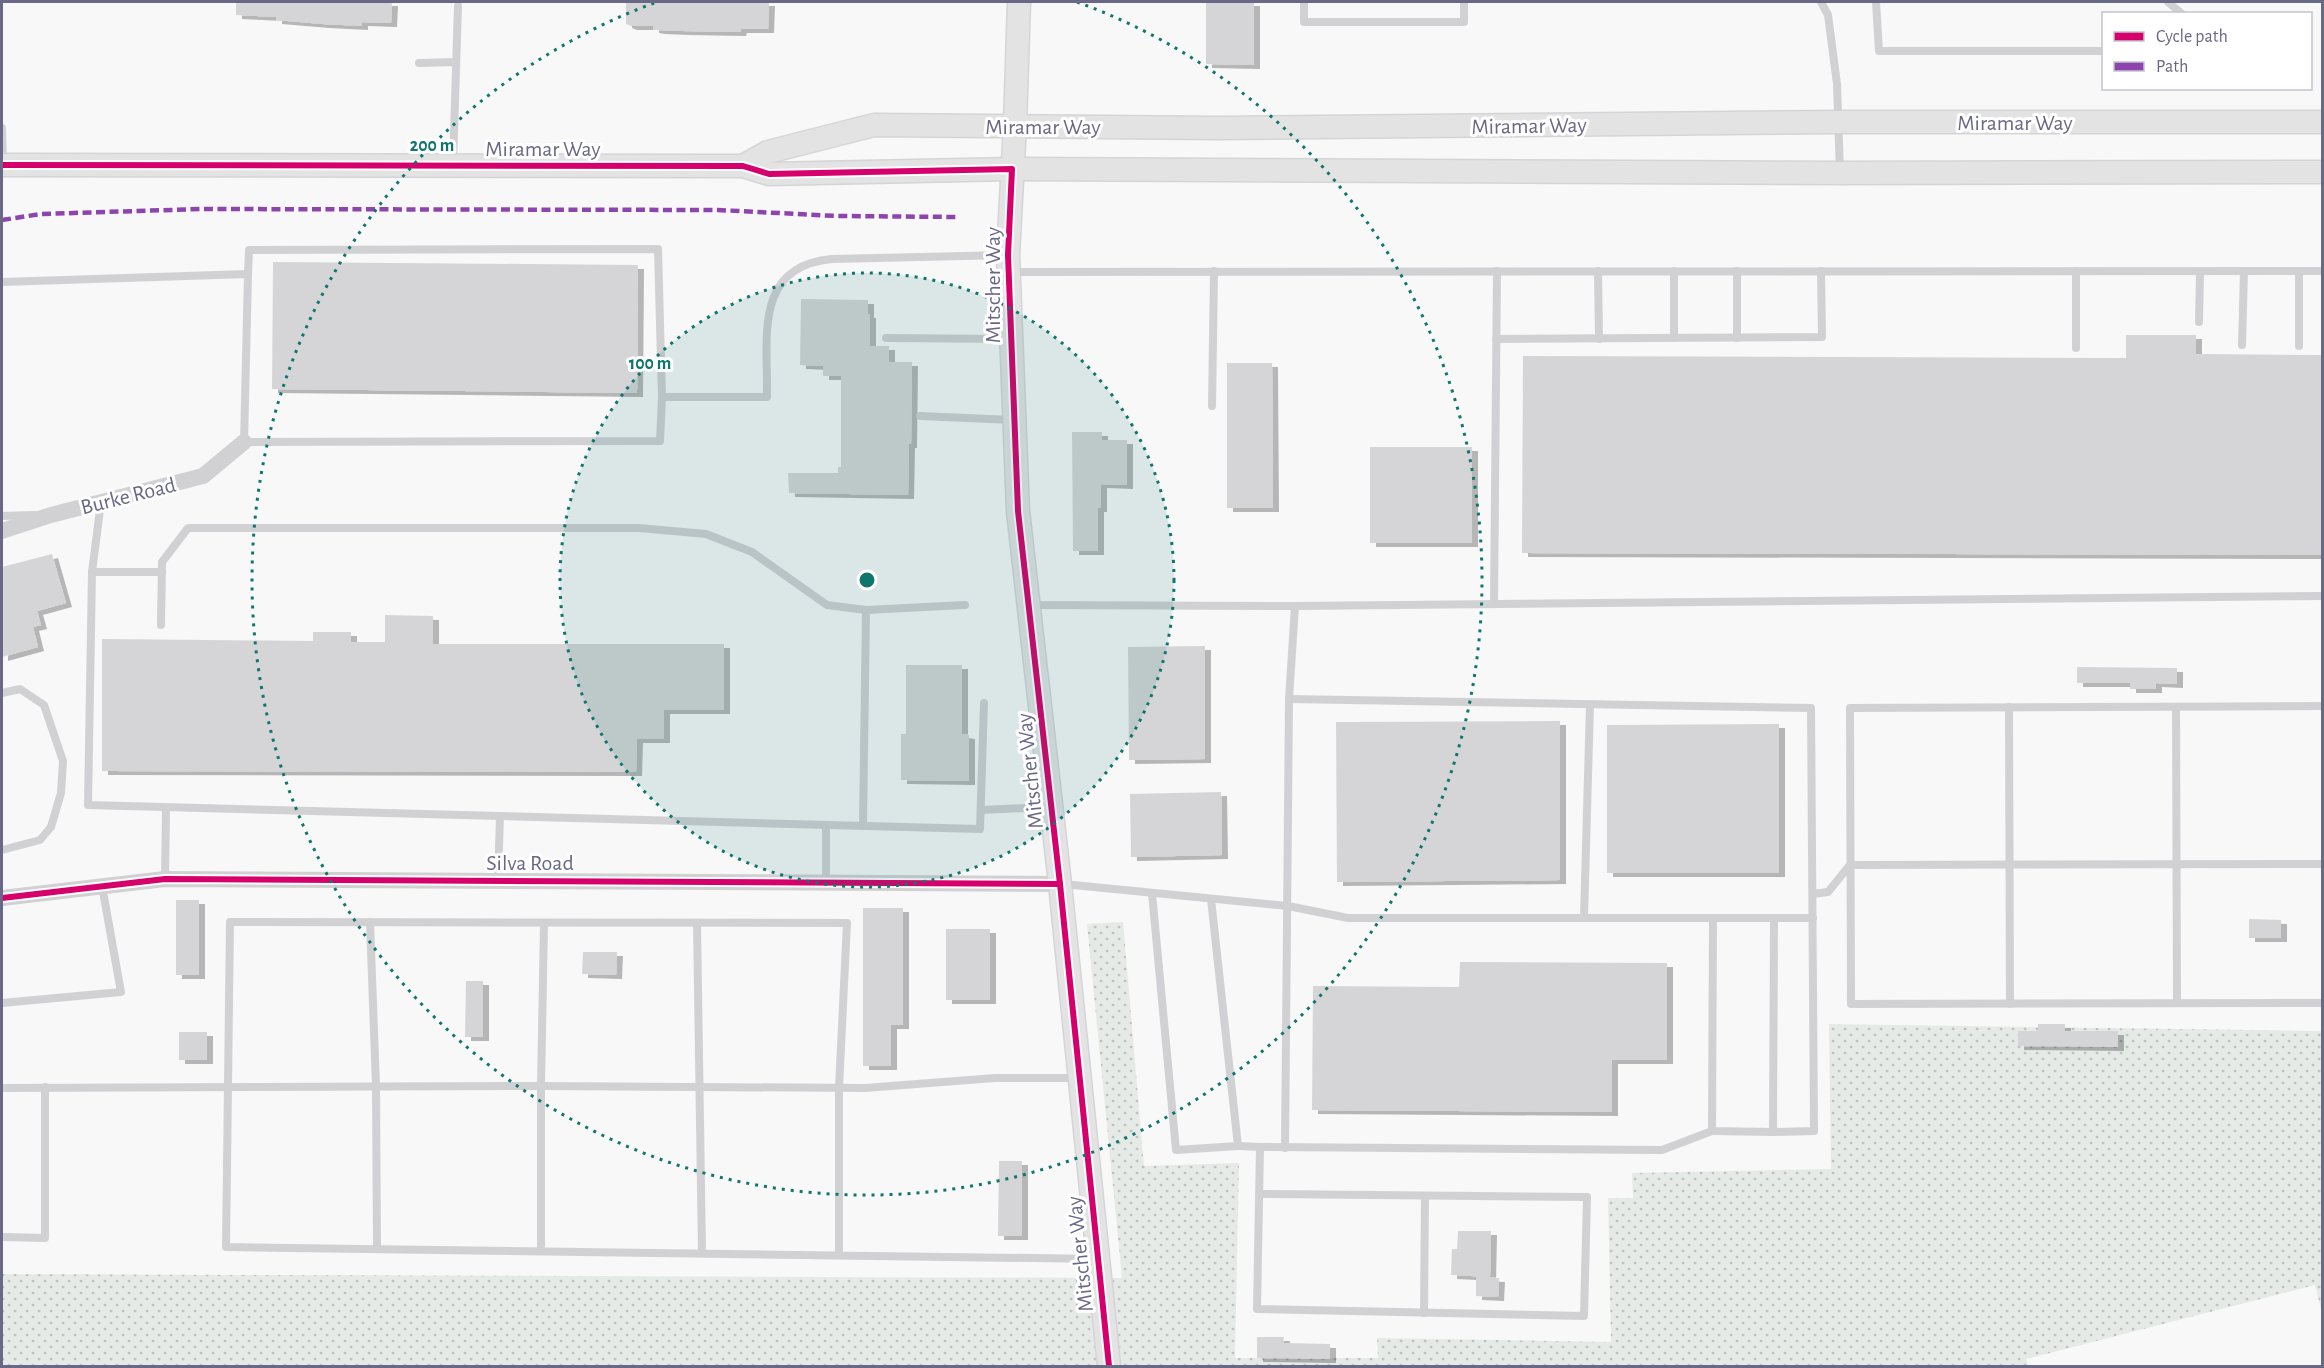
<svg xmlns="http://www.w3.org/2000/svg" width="2324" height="1368" font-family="'Alegreya Sans',sans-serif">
<defs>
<pattern id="grass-dots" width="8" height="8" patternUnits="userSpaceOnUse" patternTransform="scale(1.5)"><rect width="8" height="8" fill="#e5eae6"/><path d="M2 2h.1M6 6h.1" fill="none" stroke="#bec1c0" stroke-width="1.8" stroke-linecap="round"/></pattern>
<filter id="shadow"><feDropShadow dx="6" dy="4" stdDeviation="0" flood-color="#0004"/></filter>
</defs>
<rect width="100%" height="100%" fill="#f8f8f8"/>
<!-- grass -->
<path fill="url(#grass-dots)" d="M1123 922 1144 1166 1239 1163 1235 1358H1378L1377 1338 1611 1342 1608 1198H1633L1632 1173 1831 1169 1829 1024 2322 1031V1313L2315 1285 2026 1359 2028 1366H2V1274L1122 1278 1087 924Z"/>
<!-- building -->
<g fill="#d5d5d7" filter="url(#shadow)">
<path d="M236 2H392L391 23 362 22V26L323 24 276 20V17L236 15Z"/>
<path d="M626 2H769L768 29H741L740 32 683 31 659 30 653 29V26H631L626 24Z"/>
<path d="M1206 2H1254V65L1206 64Z"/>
<path d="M273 262 638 265 637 393 272 389Z"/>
<path d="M801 299 868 300V314H870V346H889V362H912L911 444H909L908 495 789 493 788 473H838V467H841V376H823V366L800 365Z"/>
<path d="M2126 335H2196V354L2322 355V555L1522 553 1523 356 2126 358Z"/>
<path d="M1227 363H1272L1273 508H1227Z"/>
<path d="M1072 432H1102V440H1127V485L1101 484V508H1098V551H1073Z"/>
<rect x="1370" y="447" width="102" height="96"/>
<path d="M52 554 66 603 37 611 41 625 33 627 38 647 2 657V567Z"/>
<path d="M385 615 433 616V644H724V710H664V739H637L636 772 102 771V639L313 641V632H351V642H385Z"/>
<path d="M1205 646V759L1129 760 1128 647Z"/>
<path d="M906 665H962V734L969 735V781L901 780V734H906Z"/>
<path d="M2077 667 2177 668V684L2156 683V689H2130V683H2077Z"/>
<path d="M1560 721V880L1337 882 1336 722Z"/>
<path d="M1779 724V873H1607V725Z"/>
<path d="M1221 792 1222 855 1131 857 1130 794Z"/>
<rect x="176" y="900" width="23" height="75"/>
<path d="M863 908H903V1025H891V1066H863Z"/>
<path d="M2249 919 2281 920V938H2249Z"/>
<rect x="946" y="929" width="44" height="71"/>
<path d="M583 952H617L616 975 582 974Z"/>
<path d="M1460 962 1667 963V1060H1612V1112L1312 1110 1313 986 1459 987Z"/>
<path d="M466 981H483V1037H465Z"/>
<path d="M2038 1024H2065V1031H2118V1047L2018 1046V1031H2038Z"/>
<rect x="179" y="1032" width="28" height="28"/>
<path d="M999 1161H1022V1236H998Z"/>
<path d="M1458 1231H1491L1490 1277 1451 1275 1452 1249H1457Z"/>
<path d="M1476 1277 1499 1278 1498 1297 1476 1296Z"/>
<path d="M1257 1337H1284L1283 1343 1330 1344V1359L1257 1358Z"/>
</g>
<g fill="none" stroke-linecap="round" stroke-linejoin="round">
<!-- secondary casing -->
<g stroke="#d5d5d7" stroke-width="25">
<g id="secondary">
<path d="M1019 2 1015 125 1008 255 1018 511 1060 884 1109 1366"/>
<path d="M2 165 743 166 769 174 1012 169 1840 173 2322 172"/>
<path d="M743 166 768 152 874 125 1219 128 1840 122H2322"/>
</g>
</g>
<!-- lane -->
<g stroke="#d1d0d3" stroke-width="8">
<path d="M1304 2V22H1464V2"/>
<path d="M1821 2 1828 15 1837 84 1840 173"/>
<path d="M1876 2 1879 51H2104"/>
<path d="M2168 2 2182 14"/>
<path d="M419 63 456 62"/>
<path d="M2 128 3 164"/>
<path d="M453 165 458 6"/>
<path d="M1598 271 1599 339"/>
<path d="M1674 271V338"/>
<path d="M1737 271V338"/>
<path d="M2076 271V348"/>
<path d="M2299 271V346"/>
<path d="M1009 272 2322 271"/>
<path d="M248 274 249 250 658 249 662 397"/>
<path d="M2 282 248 274 244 442 660 441 662 397H767C768 338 753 266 832 259L1008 255"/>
<path d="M2199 322 2200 272"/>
<path d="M886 338 1010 339"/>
<path d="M1496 339 1822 337 1821 271"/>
<path d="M2242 345 2244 272"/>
<path d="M1212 406 1214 271"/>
<path d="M920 416 1013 420"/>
<path d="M101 502 92 572 88 805 980 829 984 703"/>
<path d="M2 516 34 515"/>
<path d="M92 572H162"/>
<path d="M1494 604 1497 271"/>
<path d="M1030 605 1295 606 2322 596"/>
<path d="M161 625 162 562 188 528H639L706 534 752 552 827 605 866 610 965 605"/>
<path d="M2 693 20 689 44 705 63 761 61 793 51 827 40 840 2 850"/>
<path d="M1289 699 1811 708 1814 1131 1773 1132"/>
<path d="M2322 706 1850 708 1851 1004 2322 1003"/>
<path d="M2009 707 2010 1004"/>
<path d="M2176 707 2177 1003"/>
<path d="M981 810 1049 807"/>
<path d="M826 825V881"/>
<path d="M863 826 866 610"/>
<path d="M165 879 166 808"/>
<path d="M498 880 500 816"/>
<path d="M1063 884 1288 906 1348 918H1813"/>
<path d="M1152 893 1176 1150 1238 1146 1211 899"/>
<path d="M1813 894 1828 892 1850 865 2322 864"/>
<path d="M1584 918 1590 705"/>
<path d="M1713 918 1712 1131 1773 1132 1774 918"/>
<path d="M370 922 376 1086 377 1249"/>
<path d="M697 923 702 1253"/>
<path d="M2 1003 121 992 102 886"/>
<path d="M2 1088 541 1086 865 1088 995 1078H1078"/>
<path d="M1238 1146 1260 1147"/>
<path d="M1285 1148 1289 699 1295 606"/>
<path d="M1259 1194 1587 1197 1584 1316 1257 1309 1260 1147 1662 1150 1712 1131"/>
<path d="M2 1237 45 1238V1087"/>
<path d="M541 1251V1086L544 923"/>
<path d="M839 1255V1088L847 923 230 922 226 1247 1098 1259"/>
<path d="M1424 1313 1425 1196"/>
</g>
<!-- street -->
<g stroke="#d1d0d3" stroke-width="16">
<path d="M2 531 51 515 203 476 244 442"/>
<path d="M2 898 165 879 1060 884"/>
</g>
<!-- secondary -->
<use href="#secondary" stroke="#e3e3e4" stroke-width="22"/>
<!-- quiet -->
<path stroke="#8e44ad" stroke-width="4.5" stroke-dasharray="9 4.5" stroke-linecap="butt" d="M2 220 41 214 202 209 718 210 837 216 957 217"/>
<!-- cycleway casing -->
<g stroke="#fff" stroke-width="10">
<g id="cycleway">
<path d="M2 165 743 166 769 174 1012 169 1008 255 1018 511 1060 884 1109 1366"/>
<path d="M2 898 165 879 1060 884"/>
</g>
</g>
<!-- cycleway -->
<use href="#cycleway" stroke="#d6006c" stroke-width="6"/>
</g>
<!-- distance rings -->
<circle cx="867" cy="580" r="307" fill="#0f766e" fill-opacity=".12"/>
<g fill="none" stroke="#0f766e" stroke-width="3" stroke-dasharray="3 6">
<circle cx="867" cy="580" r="307"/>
<path d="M1077 2A615 615 0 1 1 657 2"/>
</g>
<g text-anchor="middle" stroke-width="6" stroke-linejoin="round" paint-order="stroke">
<!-- street labels -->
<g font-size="22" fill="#6a6887" stroke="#fff">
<text x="2015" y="130">Miramar Way</text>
<text transform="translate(1529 125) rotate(-1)" y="8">Miramar Way</text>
<text x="1043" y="134">Miramar Way</text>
<text x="543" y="156">Miramar Way</text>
<text transform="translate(992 285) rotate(-90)" y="8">Mitscher Way</text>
<text transform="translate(128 495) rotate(-14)" y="8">Burke Road</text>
<text transform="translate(1029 771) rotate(-96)" y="8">Mitscher Way</text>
<text x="530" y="870">Silva Road</text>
<text transform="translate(1079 1254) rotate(-96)" y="8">Mitscher Way</text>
</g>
</g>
<circle cx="867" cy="580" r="9" fill="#0f766e" stroke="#fff" stroke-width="3"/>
<g font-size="18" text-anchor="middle" font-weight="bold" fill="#0f766e" stroke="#fff" stroke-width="6" stroke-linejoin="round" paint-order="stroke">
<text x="432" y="151">200 m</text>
<text x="650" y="369">100 m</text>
</g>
<!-- border -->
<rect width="2324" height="1368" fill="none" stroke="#6a6887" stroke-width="6"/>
<!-- legend -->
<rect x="2102" y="12" width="210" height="78" fill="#ffffff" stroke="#c3c3cf" stroke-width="1.5"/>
<rect x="2114" y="32" width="30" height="9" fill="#d6006c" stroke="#c3c3cf" stroke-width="1.5"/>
<text x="2156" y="42" font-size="18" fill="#6a6887">Cycle path</text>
<rect x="2114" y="62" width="30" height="9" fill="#8e44ad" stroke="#c3c3cf" stroke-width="1.5"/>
<text x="2156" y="72" font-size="18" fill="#6a6887">Path</text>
</svg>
